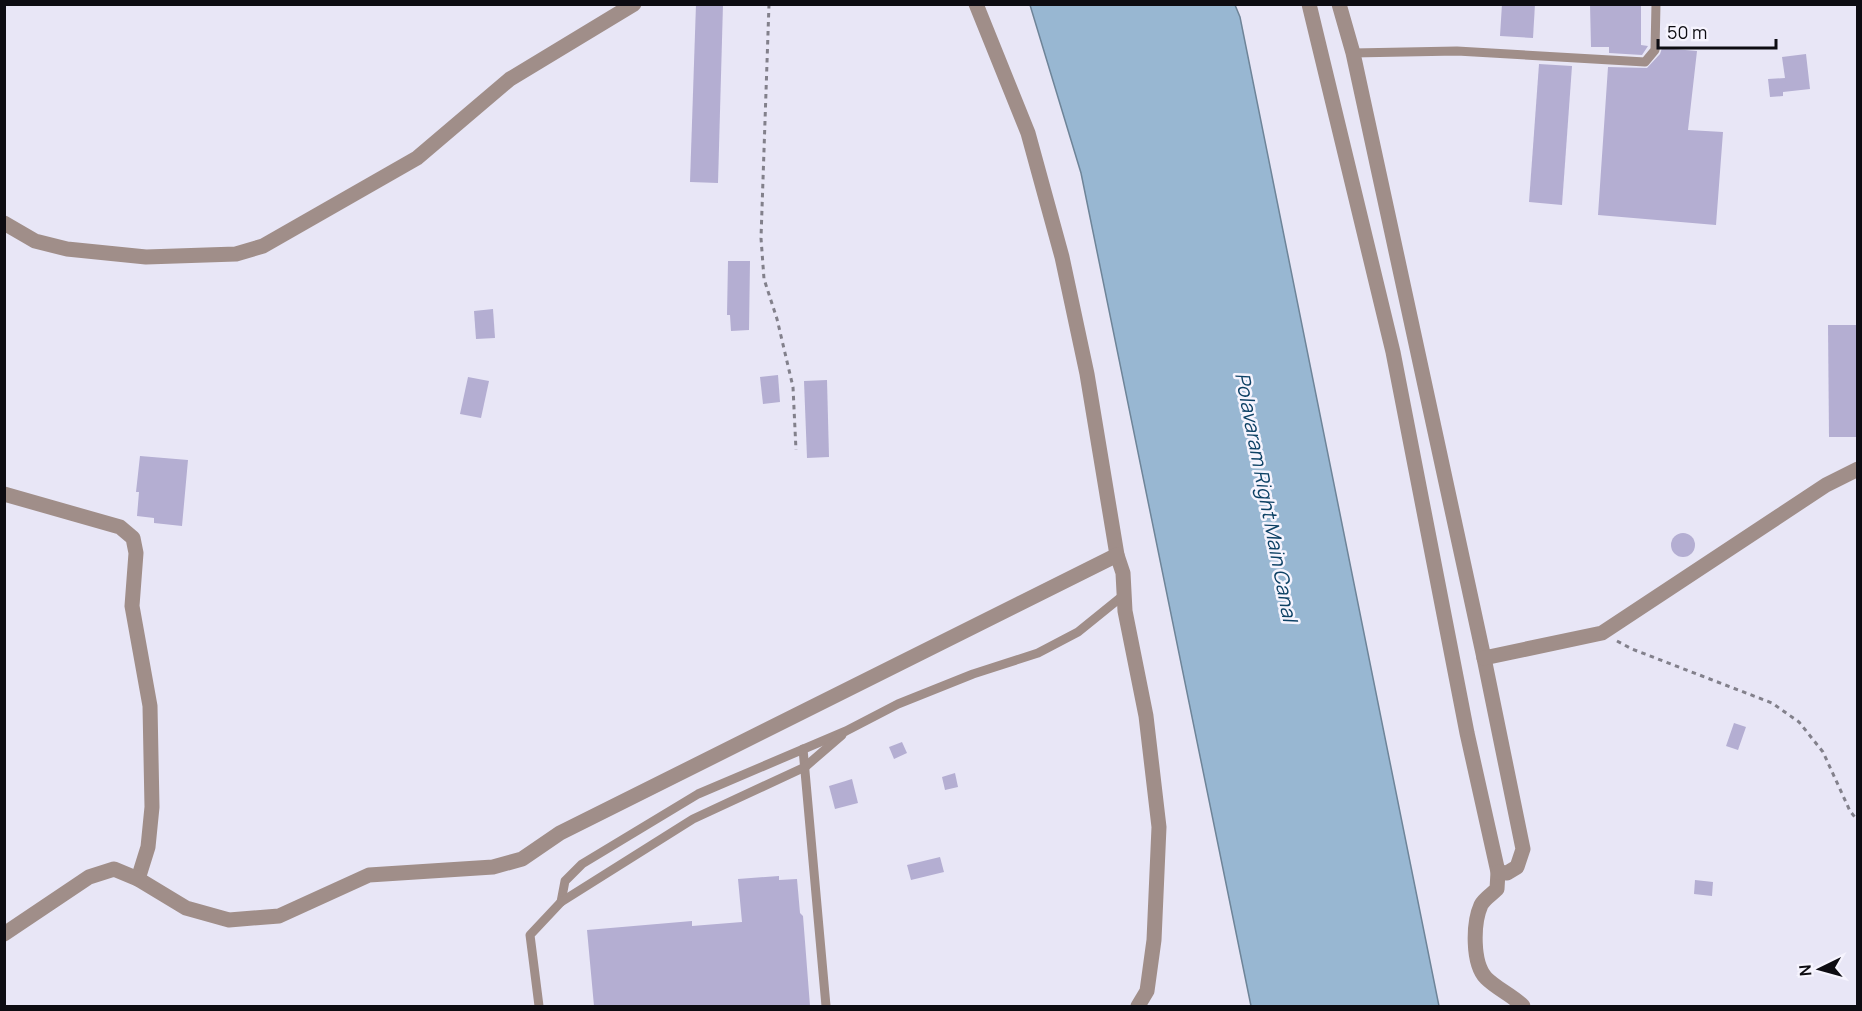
<svg xmlns="http://www.w3.org/2000/svg" width="1862" height="1011" font-family="Manrope,sans-serif">
<rect width="100%" height="100%" fill="#e8e6f6"/>
<!-- water -->
<path fill="#98b7d2" stroke="#6e8498" stroke-width="1.5" d="M1030 5H1235L1240 17 1439 1006H1251L1081 173Z"/>
<!-- building -->
<g fill="#b4aed2">
<path d="M696 4H723L718 183 690 182Z"/>
<path d="M1502 4H1535L1533 38 1500 36Z"/>
<path d="M1590 4H1641V45L1648 46 1642 55 1609 53V47H1591Z"/>
<path d="M1662 48 1697 51 1688 130 1723 132 1716 225 1598 215 1608 67 1647 68 1660 54Z"/>
<path d="M1806 54 1810 89 1783 92V96L1770 97 1768 79 1785 78 1782 57Z"/>
<path d="M1539 64 1572 66 1562 205 1529 202Z"/>
<path d="M728 261H750L749 330 731 331 730 315H727Z"/>
<path d="M493 309 495 338 476 339 474 311Z"/>
<path d="M1828 325H1857L1856 437H1829Z"/>
<path d="M778 375 780 402 763 404 760 377Z"/>
<path d="M468 377 489 381 481 418 460 414Z"/>
<path d="M827 380 829 457 807 458 804 381Z"/>
<path d="M140 456 188 460 182 526 154 523V518L137 516 139 492H136Z"/>
<circle cx="1683" cy="545" r="12"/>
<path d="M1734 723 1746 727 1738 750 1726 746Z"/>
<path d="M902 742 907 753 894 759 889 747Z"/>
<path d="M955 773 958 787 945 790 942 777Z"/>
<path d="M852 779 858 803 835 809 829 786Z"/>
<path d="M940 857 944 872 911 880 907 865Z"/>
<path d="M779 876V880L797 879 800 913 803 916 810 1006H594L587 930 692 921V926L742 922 738 879Z"/>
<path d="M1695 880 1713 882 1712 896 1694 894Z"/>
</g>
<g fill="none" stroke-linecap="round" stroke-linejoin="round">
<!-- path -->
<g stroke="#82808b" stroke-width="3" stroke-dasharray="4.5 4.5" stroke-linecap="butt">
<path d="M769 4 761 238 764 279 777 319 793 387 796 450"/>
<path d="M1617 641 1632 649 1772 703 1799 722 1823 752 1850 811 1858 821"/>
</g>
<!-- lane -->
<g stroke="#a08e89" stroke-width="9">
<path d="M1353 53 1457 51 1645 62 1655 50 1656 4"/>
<path d="M803 749 826 1006"/>
<path d="M561 902 565 881 582 864 698 794 846 731 898 704 973 674 1038 653 1078 632 1125 594"/>
<path d="M539 1006 530 935 561 902 693 819 805 767 842 735"/>
</g>
<!-- street -->
<g stroke="#a08e89" stroke-width="15">
<path d="M976 4 1028 133 1062 257 1087 374 1117 555 1123 573 1125 611 1146 716 1159 827 1154 940 1147 991 1138 1006"/>
<path d="M1309 4 1393 352 1467 733 1498 872 1497 889C1492 894 1484 899 1481 905 1473 923 1472 963 1486 978 1497 989 1512 995 1523 1006"/>
<path d="M1339 4 1353 53 1484 658 1523 849 1517 867 1507 873 1498 872"/>
<path d="M4 223 35 241 67 249 146 257 236 254 263 246 417 158 510 79 634 4"/>
<path d="M4 494 120 527 133 538 136 553 132 606 150 706 152 807 148 847 138 879"/>
<path d="M1484 658 1602 633 1826 485 1858 469"/>
<path d="M4 934 89 877 114 869 138 879 186 908 229 920 279 916 369 875 493 867 522 859 560 833 1117 555"/>
</g>
</g>
<g text-anchor="middle" stroke-width="5" stroke-linejoin="round" paint-order="stroke">
<!-- water labels -->
<g font-size="20" font-style="italic" fill="#0c4064" stroke="#f6f4fe">
<text transform="translate(1266 497) rotate(79)" y="7">Polavaram Right Main Canal</text>
</g>
</g>
<!-- border -->
<rect width="1862" height="1011" fill="none" stroke="#0d0c12" stroke-width="12"/>
<!-- north arrow -->
<g transform="translate(1820 969) rotate(265)" stroke="#f6f4fe" stroke-width="4.5" paint-order="stroke">
<path d="M0-4.5L10 22L0 15L-10 22Z" fill="#0d0c12"/>
<text y="-9" font-size="16" font-weight="bold" text-anchor="middle" fill="#0d0c12">N</text>
</g>
<!-- scale -->
<path d="M1658 39v9h118v-9" fill="none" stroke="#0d0c12" stroke-width="3"/>
<text x="1667" y="39" font-size="18" fill="#0d0c12" stroke="#f6f4fe" stroke-width="4.5" paint-order="stroke">50 m</text>
</svg>
